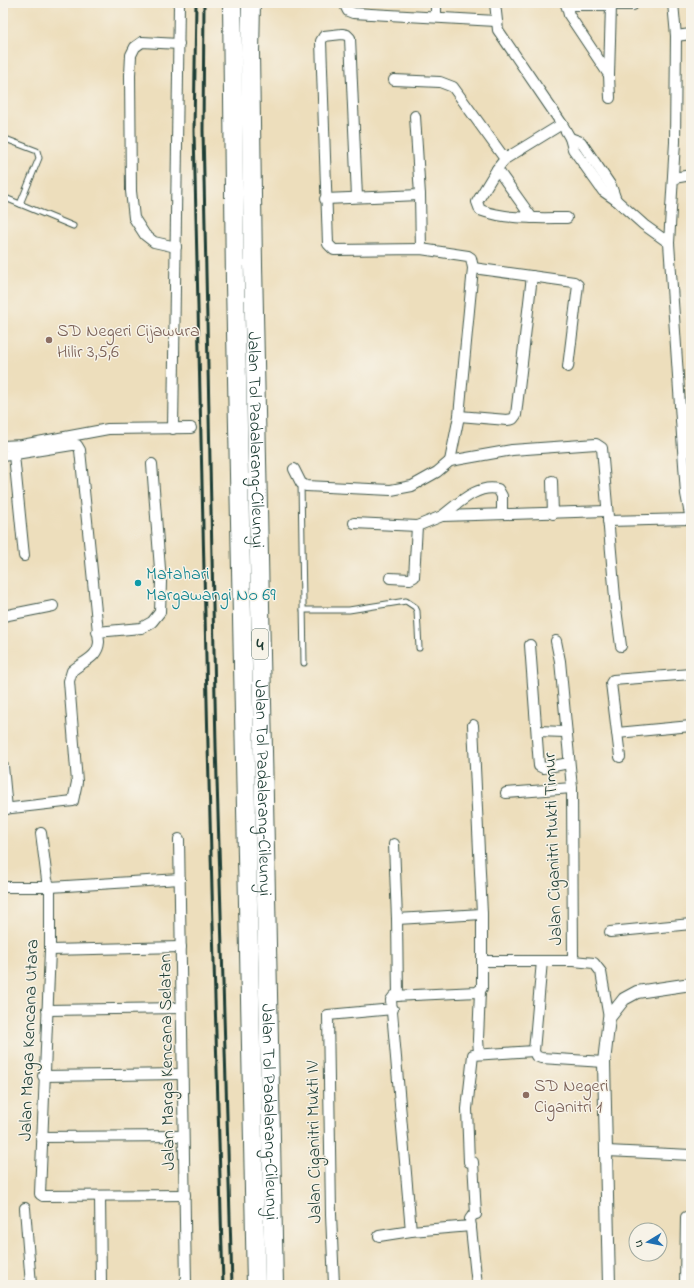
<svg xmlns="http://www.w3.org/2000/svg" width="694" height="1288" font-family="'Indie Flower',sans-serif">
<rect width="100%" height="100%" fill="#f7f3e8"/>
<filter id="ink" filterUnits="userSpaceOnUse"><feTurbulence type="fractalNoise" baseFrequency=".025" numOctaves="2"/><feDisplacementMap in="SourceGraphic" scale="8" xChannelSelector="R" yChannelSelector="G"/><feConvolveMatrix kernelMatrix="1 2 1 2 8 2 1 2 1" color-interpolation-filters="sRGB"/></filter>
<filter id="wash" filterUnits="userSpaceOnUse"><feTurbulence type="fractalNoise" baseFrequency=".012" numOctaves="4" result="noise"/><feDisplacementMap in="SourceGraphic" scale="16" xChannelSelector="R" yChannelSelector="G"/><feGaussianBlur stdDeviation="0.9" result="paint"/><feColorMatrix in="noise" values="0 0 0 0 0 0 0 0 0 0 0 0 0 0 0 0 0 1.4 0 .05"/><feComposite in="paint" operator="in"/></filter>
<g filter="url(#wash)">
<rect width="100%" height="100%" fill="#eddebc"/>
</g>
<g filter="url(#ink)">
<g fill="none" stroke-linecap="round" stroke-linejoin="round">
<!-- service casing -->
<g stroke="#3e5548" stroke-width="7">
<g id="service">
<path d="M3 138 37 151 39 158 20 204"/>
<path d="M3 197 73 226"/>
<path d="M301 483 304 663"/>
<path d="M303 610H349L406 601 415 607 417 611 419 648"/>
</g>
</g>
<!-- minor casing -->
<g stroke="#3e5548" stroke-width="12">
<g id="minor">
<path d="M344 3 348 11 353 13 496 21"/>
<path d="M495 3 498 30 562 124 570 138 573 149 603 191 616 200 644 225 669 243 686 494 691 520"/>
<path d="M566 3 569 15 609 75"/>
<path d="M566 5H633"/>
<path d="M436 17V3"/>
<path d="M676 36 691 34"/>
<path d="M394 80 440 82 453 87 505 159 562 124"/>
<path d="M610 98 609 75 611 5"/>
<path d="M415 116 420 195 421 249"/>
<path d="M570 138 581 142 611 186 616 200"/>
<path d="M505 159 497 169 477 202 480 210C507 220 538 218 567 218"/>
<path d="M497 169 532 218"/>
<path d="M674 178 691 175"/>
<path d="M357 197 350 38 347 35 342 34 324 36 321 41 328 244 334 250 421 249 468 256 471 258 473 268 459 416 450 461"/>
<path d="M325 199 420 195"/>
<path d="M669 243 675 142 676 36 673 3"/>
<path d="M176 247 154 242 145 235 134 218 131 191 130 75 131 55 135 47 142 42 179 44"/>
<path d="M473 268 574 282 578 285 568 367"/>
<path d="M459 416 507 420 513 419 516 415 532 276"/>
<path d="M173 429 179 3"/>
<path d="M3 446 22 445 108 429 191 428"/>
<path d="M14 455 24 556"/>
<path d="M3 456 72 445H77L80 450 99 642C98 658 83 661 72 671L69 681 77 782 73 801 3 809"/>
<path d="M294 469 301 483 306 486 391 490 412 486 437 472 450 461 512 450 596 444 602 448 616 609 621 646"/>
<path d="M552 481 553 514"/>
<path d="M442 516C458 504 477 484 498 489L502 496V513"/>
<path d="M608 521 690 519"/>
<path d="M354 523 417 526 442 516 607 511"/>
<path d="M390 578 410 579 414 577 417 526"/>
<path d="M3 616 53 606"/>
<path d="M97 632 141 628 152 622 160 612 161 582 152 464"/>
<path d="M556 641 560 661 572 788 573 961"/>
<path d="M530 645 539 766 543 768 569 763"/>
<path d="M537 731 565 732"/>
<path d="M617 733 691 726"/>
<path d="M620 757 611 683 613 680 691 674"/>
<path d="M3 766 7 809"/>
<path d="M506 793 572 788"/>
<path d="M41 833 47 880 50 887V950L40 1194 43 1196 185 1195"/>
<path d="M179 839 186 1285"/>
<path d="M394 844 397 919"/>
<path d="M3 887H50L180 879"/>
<path d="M610 932 691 924"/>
<path d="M50 950 181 947"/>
<path d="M483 961H573L594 963 601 972 609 1018"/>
<path d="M542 961 534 1051 536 1056 541 1058 604 1062"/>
<path d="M398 996 397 919 482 914"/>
<path d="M47 1010 181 1008"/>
<path d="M479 1053 478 1039 480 991"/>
<path d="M43 1076 181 1074"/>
<path d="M41 1137 183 1136"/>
<path d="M607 1151 691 1155"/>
<path d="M100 1196 101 1285"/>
<path d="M25 1208 31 1285"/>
<path d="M411 1231 391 1000 394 996 477 992 482 988V914L473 725"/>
<path d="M379 1236 411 1231 471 1226"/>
<path d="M334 1285 331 1214 328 1015 393 1009"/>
<path d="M477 1285 470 1219 473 1215 476 1214 473 1162H469L467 1109 473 1055 534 1051"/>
<path d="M685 1285 686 1217"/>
</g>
</g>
<!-- tertiary casing -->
<g stroke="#3e5548" stroke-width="14">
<path id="tertiary" d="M609 1285 604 1062 609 1018 624 999 637 992 691 984"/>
</g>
<!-- motorway casing -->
<g stroke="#3e5548" stroke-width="20">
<g id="motorway">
<path d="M232 3 235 284 256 1285"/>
<path id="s1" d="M251 3 250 53 253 265 274 1285"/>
</g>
</g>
<!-- service -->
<use href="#service" stroke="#fff" stroke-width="5"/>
<!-- minor -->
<use href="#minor" stroke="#fff" stroke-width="10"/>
<!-- tertiary -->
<use href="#tertiary" stroke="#fff" stroke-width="12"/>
<!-- motorway -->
<use href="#motorway" stroke="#fff" stroke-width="18"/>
<!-- rail -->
<g stroke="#1f3d34" stroke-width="3">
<path d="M196 3 194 131 208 746 223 1285"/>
<path d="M204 3 203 130 216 746 232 1285"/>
</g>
</g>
</g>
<!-- markers -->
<g fill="#8d6e63" stroke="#f7f3e8" stroke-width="1.5">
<circle cx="49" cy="340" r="4"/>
<circle cx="526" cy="1095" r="4"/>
</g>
<circle fill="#0f9aa8" stroke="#f7f3e8" stroke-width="1.5" cx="138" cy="583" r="4"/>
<g text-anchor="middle" stroke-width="3" stroke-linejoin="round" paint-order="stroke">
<!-- shield labels -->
<rect fill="#f7f3e8" stroke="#60746a" stroke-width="1" x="252" y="629" width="16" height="30" rx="3"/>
<g font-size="17" font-weight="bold" fill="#1f3d34">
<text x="260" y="650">4</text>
</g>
<!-- education labels -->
<g font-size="18" fill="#785e54" stroke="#f7f3e8" text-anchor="start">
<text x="57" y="336">SD Negeri Cijawura<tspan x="57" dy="21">Hilir 3,5,6</tspan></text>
<text x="534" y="1091">SD Negeri<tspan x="534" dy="21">Ciganitri 1</tspan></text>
</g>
<!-- street labels -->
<g font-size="18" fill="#1f3d34" stroke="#f7f3e8">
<text dy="6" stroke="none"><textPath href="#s1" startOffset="437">Jalan Tol Padalarang–Cileunyi</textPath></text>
<text dy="6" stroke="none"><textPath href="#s1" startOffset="785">Jalan Tol Padalarang–Cileunyi</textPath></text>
<text transform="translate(552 849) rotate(-92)" y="6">Jalan Ciganitri Mukti Timur</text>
<text transform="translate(28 1040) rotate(-88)" y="6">Jalan Marga Kencana Utara</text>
<text transform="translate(166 1062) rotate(-91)" y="6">Jalan Marga Kencana Selatan</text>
<text dy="6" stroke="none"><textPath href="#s1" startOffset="1109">Jalan Tol Padalarang–Cileunyi</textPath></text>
<text transform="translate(313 1142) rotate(-91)" y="6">Jalan Ciganitri Mukti IV</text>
</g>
<!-- culture labels -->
<g font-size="18" fill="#0d838f" stroke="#f7f3e8" text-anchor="start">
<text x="146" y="579">Matahari<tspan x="146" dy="21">Margawangi No 69</tspan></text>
</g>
</g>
<!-- margin -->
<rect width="694" height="1288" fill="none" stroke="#f7f3e8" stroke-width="16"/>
<!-- north arrow -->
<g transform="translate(648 1242) rotate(260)"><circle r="19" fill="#f7f3e8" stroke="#a1aaa0"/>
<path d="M0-3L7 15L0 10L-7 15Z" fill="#1f6fb2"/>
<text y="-6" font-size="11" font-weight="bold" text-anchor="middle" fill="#1f3d34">U</text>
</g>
</svg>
